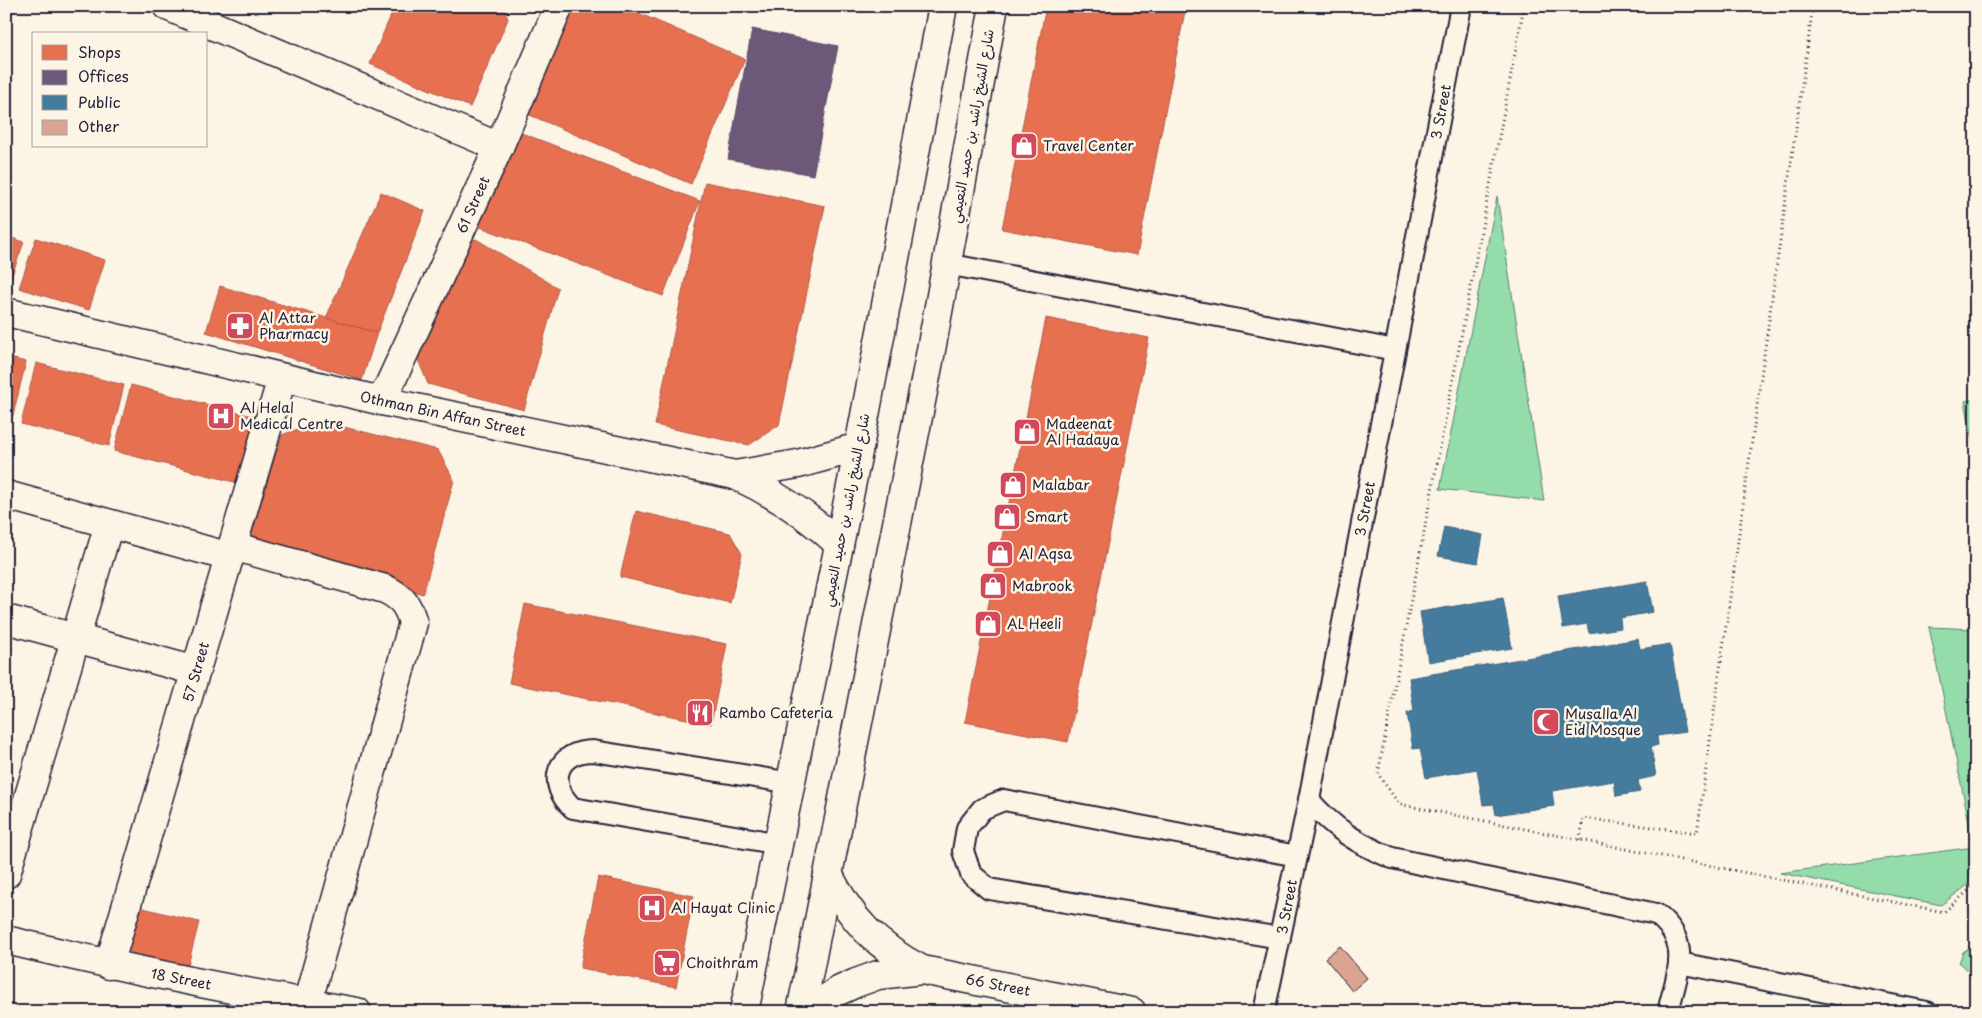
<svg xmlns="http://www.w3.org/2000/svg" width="1982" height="1018" font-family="'Playpen Sans','Playpen Sans Arabic',sans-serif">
<rect width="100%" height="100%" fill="#fcf5e5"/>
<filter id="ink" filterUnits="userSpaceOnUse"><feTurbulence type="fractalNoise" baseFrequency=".02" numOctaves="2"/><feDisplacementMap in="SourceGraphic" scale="10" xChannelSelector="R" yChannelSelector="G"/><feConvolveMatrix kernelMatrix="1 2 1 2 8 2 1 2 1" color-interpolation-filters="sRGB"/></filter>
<g filter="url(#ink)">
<!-- green -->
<g fill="#94dcaa" stroke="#5b7f72">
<path d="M1497 196 1544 501 1440 489Z"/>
<path d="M1976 399V458L1965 401Z"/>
<path d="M1929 627 1976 629V834L1968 885 1941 905 1780 873 1974 847Z"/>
<path d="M1976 943V978L1959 963 1963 952Z"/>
</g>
<!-- shops -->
<g fill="#e76f51" stroke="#ac584a">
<path d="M395 6H503L508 19 470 107 370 64Z"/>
<path d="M571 6H622L745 59 691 184 525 113Z"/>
<path d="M1046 6H1186L1137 255 1002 229Z"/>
<path d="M511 129 700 201 663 296 475 225Z"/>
<path d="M705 182 825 206 779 425 749 445 655 425Z"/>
<path d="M381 192 425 211 377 333 326 318Z"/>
<path d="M6 236 24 242 8 286 6 285Z"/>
<path d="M36 238 105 260 89 310 19 288Z"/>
<path d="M476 239 558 288 524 410 428 384 416 355 458 245Z"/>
<path d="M220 286 377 333 362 380 206 332Z"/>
<path d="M1046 318 1149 338 1068 742 965 722Z"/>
<path d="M6 357 26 362 11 423 6 422Z"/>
<path d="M36 363 124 385 109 446 21 424Z"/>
<path d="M131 385 256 417 238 483 114 451Z"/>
<path d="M319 421 438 450 454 480 423 594 248 543 282 435Z"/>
<path d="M636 511 730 533 742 554 730 603 620 577Z"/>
<path d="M525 604 727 644 711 724 509 683Z"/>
<path d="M598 877 694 896 676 987 580 968Z"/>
<path d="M135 906 199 922 186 973 139 965 121 937Z"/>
</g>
<!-- offices -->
<path fill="#6d597a" stroke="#564867" d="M752 29 838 46 813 175 728 159Z"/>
<!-- public -->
<g fill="#457b9d" stroke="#3a6080">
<path d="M1444 527 1483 535 1478 563 1438 556Z"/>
<path d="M1647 581 1653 612 1620 618 1621 628 1589 633 1587 624 1563 628 1558 596Z"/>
<path d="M1503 598 1512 648 1428 662 1420 612Z"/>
<path d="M1638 639 1640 649 1670 644 1685 732 1657 736 1658 745 1651 747 1656 776 1638 780 1640 792 1616 796 1614 781 1552 791 1554 806 1496 815 1494 804 1483 805 1477 769 1426 778 1420 748 1413 749 1407 713 1414 711 1409 678Z"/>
</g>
<!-- building -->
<path fill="#daa490" stroke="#22223b" d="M1340 946 1367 978 1352 991 1325 958Z"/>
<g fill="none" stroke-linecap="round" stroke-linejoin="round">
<!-- service casing -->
<g stroke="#22223b" stroke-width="24">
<g id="service">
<path d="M947 264 1395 350"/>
<path d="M1309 800C1333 828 1358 844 1392 858L1656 914C1693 942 1677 973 1668 1012"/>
<path d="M780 844 573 808C546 784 556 751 593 751L792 783"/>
<path d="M1280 938 989 889 971 874 963 851 967 828 982 809 1004 800 1297 856"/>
<path d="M1679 963 1927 1012"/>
<path d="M1264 1012 1309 800 1461 6"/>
</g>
</g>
<!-- minor casing -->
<g stroke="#22223b" stroke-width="31">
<g id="minor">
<path d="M167 6 499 147"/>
<path d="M6 312 382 401 735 475C774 493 808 515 839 544"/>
<path d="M382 401 499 147 559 6"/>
<path d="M735 475 798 464 859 447"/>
<path d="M6 495 230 557"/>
<path d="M233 546 385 589C402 597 408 605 413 623L307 1004"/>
<path d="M6 619 196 671"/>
<path d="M6 874 109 524"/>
<path d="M828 874C851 920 876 946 922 970"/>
<path d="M6 940C122 968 239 992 357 1012"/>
<path d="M109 965 282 378"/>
<path d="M808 1012 836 992 856 983 878 975 922 970 1132 1012"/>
</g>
</g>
<!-- primary casing -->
<g stroke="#22223b" stroke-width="31">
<g id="primary">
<path d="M744 1012 859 447 943 6"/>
<path d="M801 1012 929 361 994 6"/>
</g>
</g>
<!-- path -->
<g stroke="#22223b" stroke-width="3" stroke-dasharray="1 4" stroke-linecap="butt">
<path d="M1524 6 1378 774 1399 804 1944 912 1975 885 1976 882"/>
<path d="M1580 840 1583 818 1697 833 1813 6"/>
</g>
<!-- service -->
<use href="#service" stroke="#fcf5e5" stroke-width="20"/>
<!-- minor -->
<use href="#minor" stroke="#fcf5e5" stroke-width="28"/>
<!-- primary -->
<use href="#primary" stroke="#fcf5e5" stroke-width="28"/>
</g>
</g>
<!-- icons -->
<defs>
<g id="shop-square" transform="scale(1.4375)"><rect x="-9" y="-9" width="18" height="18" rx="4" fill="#d1495b" stroke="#fcf5e5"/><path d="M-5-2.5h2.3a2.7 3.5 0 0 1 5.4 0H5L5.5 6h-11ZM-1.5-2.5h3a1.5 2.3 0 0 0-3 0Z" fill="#fff"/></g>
<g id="pharmacy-square" transform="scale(1.4375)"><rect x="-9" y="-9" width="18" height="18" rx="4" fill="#d1495b" stroke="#fcf5e5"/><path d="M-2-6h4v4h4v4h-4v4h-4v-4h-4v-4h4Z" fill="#fff"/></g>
<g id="hospital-square" transform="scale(1.4375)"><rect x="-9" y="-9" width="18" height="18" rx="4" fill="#d1495b" stroke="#fcf5e5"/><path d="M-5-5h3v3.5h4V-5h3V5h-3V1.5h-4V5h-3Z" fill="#fff"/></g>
<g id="restaurant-square" transform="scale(1.4375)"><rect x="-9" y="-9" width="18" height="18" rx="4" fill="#d1495b" stroke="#fcf5e5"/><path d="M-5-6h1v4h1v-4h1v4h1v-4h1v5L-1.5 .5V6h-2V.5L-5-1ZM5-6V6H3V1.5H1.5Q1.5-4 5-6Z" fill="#fff"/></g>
<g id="mosque-square" transform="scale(1.4375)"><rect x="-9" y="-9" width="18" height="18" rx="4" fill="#d1495b" stroke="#fcf5e5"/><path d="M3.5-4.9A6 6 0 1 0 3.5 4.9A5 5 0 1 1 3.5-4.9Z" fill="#fff"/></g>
<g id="supermarket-square" transform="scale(1.4375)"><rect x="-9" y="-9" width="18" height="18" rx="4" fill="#d1495b" stroke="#fcf5e5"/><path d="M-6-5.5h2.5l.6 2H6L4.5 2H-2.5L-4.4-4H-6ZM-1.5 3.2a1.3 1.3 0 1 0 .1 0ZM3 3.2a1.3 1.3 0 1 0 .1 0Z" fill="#fff"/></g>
</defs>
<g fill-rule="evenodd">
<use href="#shop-square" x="1024" y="146"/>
<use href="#pharmacy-square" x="240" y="326"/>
<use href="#hospital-square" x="221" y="416"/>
<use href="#shop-square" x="1027" y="432"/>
<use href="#shop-square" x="1013" y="485"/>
<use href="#shop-square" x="1007" y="517"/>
<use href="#shop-square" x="1000" y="554"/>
<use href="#shop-square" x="993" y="586"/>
<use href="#shop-square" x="988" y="624"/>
<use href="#restaurant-square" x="700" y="713"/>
<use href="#mosque-square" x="1546" y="722"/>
<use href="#hospital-square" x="652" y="908"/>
<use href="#supermarket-square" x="667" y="963"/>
</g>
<g text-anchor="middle" stroke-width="5" stroke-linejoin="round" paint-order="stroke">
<!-- street labels -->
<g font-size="14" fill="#22223b" stroke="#fcf5e5">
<text transform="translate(1441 112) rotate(-79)" y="5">3 Street</text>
<text transform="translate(972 126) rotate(-80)" y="5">شارع الشيخ راشد بن حميد النعيمي</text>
<text transform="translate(473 205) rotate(-66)" y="5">61 Street</text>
<text transform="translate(443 414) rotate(12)" y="5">Othman Bin Affan Street</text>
<text transform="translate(1365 509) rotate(-79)" y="5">3 Street</text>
<text transform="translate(846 510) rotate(-79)" y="5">شارع الشيخ راشد بن حميد النعيمي</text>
<text transform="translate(196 672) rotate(-74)" y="5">57 Street</text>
<text transform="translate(1287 907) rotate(-79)" y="5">3 Street</text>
<text transform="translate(181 979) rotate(11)" y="5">18 Street</text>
<text transform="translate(998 985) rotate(11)" y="5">66 Street</text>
</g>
<!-- poi labels -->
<g font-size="14" fill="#22223b" stroke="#fcf5e5" text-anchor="start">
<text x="1043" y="151">Travel Center</text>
<text x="259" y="323">Al Attar<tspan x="259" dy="16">Pharmacy</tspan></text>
<text x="240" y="413">Al Helal<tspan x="240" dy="16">Medical Centre</tspan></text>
<text x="1046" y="429">Madeenat<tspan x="1046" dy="16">Al Hadaya</tspan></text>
<text x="1032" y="490">Malabar</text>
<text x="1026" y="522">Smart</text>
<text x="1019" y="559">Al Aqsa</text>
<text x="1012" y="591">Mabrook</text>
<text x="1007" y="629">AL Heeli</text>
<text x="719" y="718">Rambo Cafeteria</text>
<text x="1565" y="719">Musalla Al<tspan x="1565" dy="16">Eid Mosque</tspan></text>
<text x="671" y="913">Al Hayat Clinic</text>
<text x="686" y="968">Choithram</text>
</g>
</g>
<!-- margin -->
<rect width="1982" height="1018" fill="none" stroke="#fcf5e5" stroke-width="25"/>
<rect x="12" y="12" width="1957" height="993" fill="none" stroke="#22223b" stroke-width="2" filter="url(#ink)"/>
<!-- legend -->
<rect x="32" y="32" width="175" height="115" fill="#fcf5e5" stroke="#a5a1a1"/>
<rect x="42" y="45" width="25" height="15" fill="#e76f51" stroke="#a5a1a1"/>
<text x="78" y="58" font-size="15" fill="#22223b">Shops</text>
<rect x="42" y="70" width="25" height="15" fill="#6d597a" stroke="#a5a1a1"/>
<text x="78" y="82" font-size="15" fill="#22223b">Offices</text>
<rect x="42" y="95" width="25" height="15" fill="#457b9d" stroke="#a5a1a1"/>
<text x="78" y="108" font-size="15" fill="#22223b">Public</text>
<rect x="42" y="120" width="25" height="15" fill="#daa490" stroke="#a5a1a1"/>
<text x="78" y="132" font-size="15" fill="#22223b">Other</text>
</svg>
